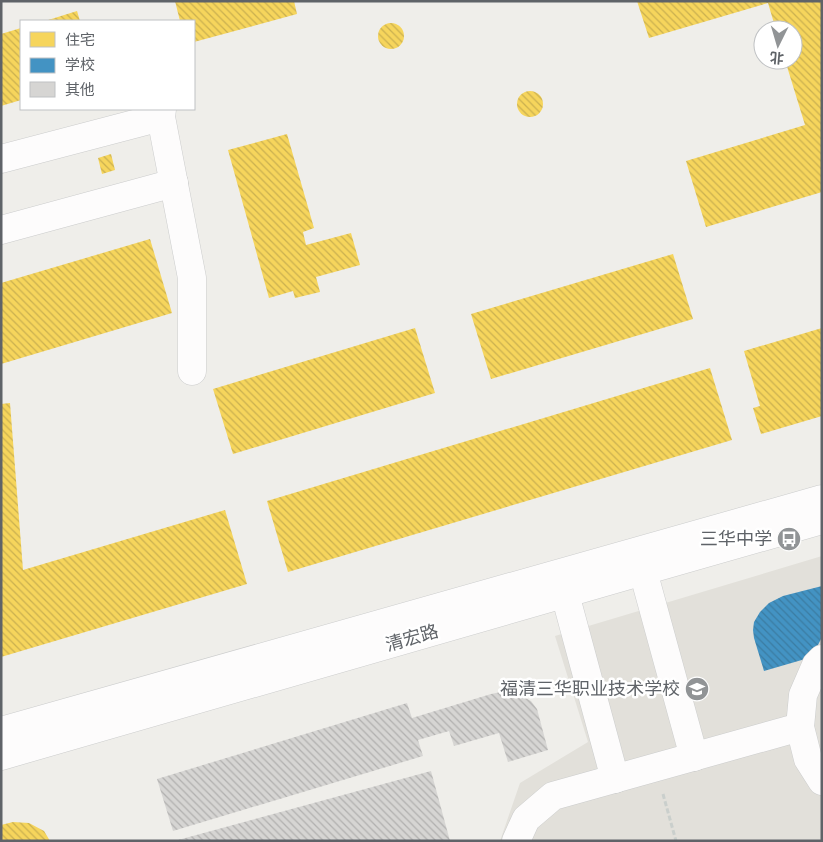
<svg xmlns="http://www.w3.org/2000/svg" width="823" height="842" font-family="'Public Sans','Noto Sans SC',sans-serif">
<defs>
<pattern id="homes-back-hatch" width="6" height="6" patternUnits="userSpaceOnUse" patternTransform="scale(1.25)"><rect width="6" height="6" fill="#f6d55c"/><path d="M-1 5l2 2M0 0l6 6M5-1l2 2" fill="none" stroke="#cab050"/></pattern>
<pattern id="schools-back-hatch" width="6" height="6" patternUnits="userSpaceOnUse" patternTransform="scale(1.25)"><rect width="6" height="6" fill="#4393c3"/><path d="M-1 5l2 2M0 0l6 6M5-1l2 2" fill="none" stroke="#3b7ca2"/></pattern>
<pattern id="building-back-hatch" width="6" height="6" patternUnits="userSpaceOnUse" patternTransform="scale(1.25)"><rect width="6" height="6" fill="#d6d5d3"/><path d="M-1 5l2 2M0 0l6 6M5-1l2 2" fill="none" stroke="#b1b0af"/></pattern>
</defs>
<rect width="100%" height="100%" fill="#efeeea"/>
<!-- education -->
<path fill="#e2e0da" d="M822 556V841H500L520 783 588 742 555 636Z"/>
<!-- homes -->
<g fill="url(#homes-back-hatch)">
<path d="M175 1H294L297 14 194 42V21H180Z"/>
<path d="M637 1H822V192L706 227 686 161 805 125 785 60H793V30H776L768 3 649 38Z"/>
<path d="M77 11 80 21H45Z"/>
<circle cx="391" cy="36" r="13"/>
<path d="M21 28V100L1 106V34Z"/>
<circle cx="530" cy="104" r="13"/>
<path d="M287 134 314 228 303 232 306 245 351 233 360 265 316 277 320 292 295 298 293 291 269 298 228 150Z"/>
<path d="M111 154 115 170 102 174 98 158Z"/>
<path d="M150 239 172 313 1 364V283Z"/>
<path d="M673 254 693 319 491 379 471 314Z"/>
<path d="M415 328 435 393 233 454 213 389Z"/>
<path d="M822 328V416L761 434 753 408 760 406 744 351Z"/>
<path d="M710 368 732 440 288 572 267 501Z"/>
<path d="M10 403 23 570 225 510 247 584 1 657V404Z"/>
<path d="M13 822 29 823 44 831 50 841H1V825Z"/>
</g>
<!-- schools -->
<path fill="url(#schools-back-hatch)" d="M822 586V637L812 657 764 671 754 638 753 630 754 622 760 612 769 603 783 596Z"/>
<!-- building -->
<g fill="url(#building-back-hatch)">
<path d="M506 691 520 695 531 701 537 709 548 750 508 762 499 733 454 746 449 731 418 740 423 756 173 831 157 779 407 703 412 718 491 694Z"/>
<path d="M431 771 450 841H178V840Z"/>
</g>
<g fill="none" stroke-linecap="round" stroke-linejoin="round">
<!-- minor casing -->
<g stroke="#cbcccc" stroke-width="29">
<g id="minor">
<path d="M162 109 161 117 192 278V371"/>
<path d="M1 159 161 117"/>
<path d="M1 230 174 183"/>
<path d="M643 571 694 757"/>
<path d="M565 594 615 779"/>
<path d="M822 659 816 665 803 695 800 727 808 759 822 781"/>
<path d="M1 731 822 499"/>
<path d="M1 756 643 571 822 520"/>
<path d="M516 841 526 819 553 796 800 727"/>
</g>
</g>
<!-- path -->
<path stroke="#cacfcc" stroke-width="3" stroke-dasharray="5 2.5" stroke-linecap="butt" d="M663 794 676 841"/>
<!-- minor -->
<use href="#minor" stroke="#fdfcfc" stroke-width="28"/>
</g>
<!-- icons -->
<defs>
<g id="bus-disc" transform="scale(1.25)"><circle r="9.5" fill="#919496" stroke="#fff"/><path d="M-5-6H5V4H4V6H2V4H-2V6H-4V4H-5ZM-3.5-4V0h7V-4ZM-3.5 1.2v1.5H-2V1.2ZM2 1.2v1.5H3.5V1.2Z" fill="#fff"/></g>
<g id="school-disc" transform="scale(1.25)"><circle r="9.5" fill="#919496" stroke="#fff"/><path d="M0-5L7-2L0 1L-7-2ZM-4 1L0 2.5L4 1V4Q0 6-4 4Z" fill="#fff"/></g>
</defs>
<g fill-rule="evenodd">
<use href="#bus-disc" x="789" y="539"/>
<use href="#school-disc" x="697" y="689"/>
</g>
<g text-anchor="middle" stroke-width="5" stroke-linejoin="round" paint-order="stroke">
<!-- poi labels -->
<g font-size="18" fill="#5f6368" stroke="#fff" text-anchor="end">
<text x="772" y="545">三华中学</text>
<text x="680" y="695">福清三华职业技术学校</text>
</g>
<!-- street labels -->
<g font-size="18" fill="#5f6368" stroke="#fff">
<text transform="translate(412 638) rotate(-16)" y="6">清宏路</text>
</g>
</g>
<!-- border -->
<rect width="823" height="842" fill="none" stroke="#5f6368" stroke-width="5"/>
<!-- legend -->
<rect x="20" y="20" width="175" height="90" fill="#ffffff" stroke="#bfc1c3"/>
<rect x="30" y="32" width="25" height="15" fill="#f6d55c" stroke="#bfc1c3"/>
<text x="65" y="45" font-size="15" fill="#5f6368">住宅</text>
<rect x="30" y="58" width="25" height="15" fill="#4393c3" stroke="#bfc1c3"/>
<text x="65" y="70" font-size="15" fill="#5f6368">学校</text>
<rect x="30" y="82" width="25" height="15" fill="#d6d5d3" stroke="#bfc1c3"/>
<text x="65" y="95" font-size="15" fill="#5f6368">其他</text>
<!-- north arrow -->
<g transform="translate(778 45) rotate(185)"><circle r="24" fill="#ffffff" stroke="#bfc1c3"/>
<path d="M0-4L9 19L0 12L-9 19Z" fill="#919496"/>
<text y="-8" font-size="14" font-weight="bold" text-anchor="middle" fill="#5f6368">北</text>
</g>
</svg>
